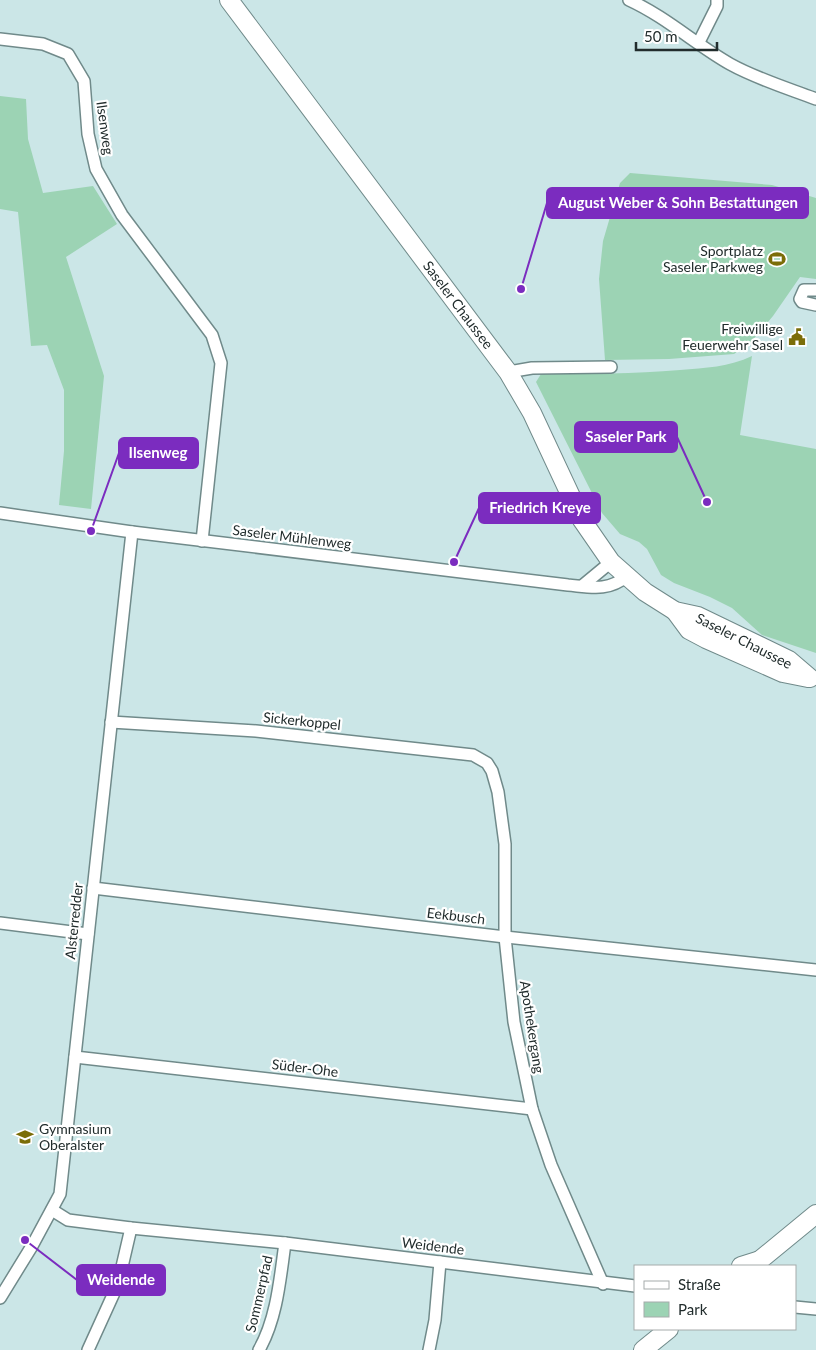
<svg xmlns="http://www.w3.org/2000/svg" width="816" height="1350" font-family="Lato,sans-serif">
<rect width="100%" height="100%" fill="#cbe6e7"/>
<!-- green -->
<g fill="#9cd3b4">
<path d="M0 96 26 99 28 139 43 193 93 186 117 224 66 257 104 376 91 509 59 505 64 451V390L47 345 31 346 18 212 0 209Z"/>
<path d="M630 173 772 185 816 198V279L800 277 773 316 751 342 734 354 669 359 605 360 599 279 603 241 620 183Z"/>
<path d="M752 356 740 435 816 449V653L762 635 732 608 710 597 674 583 661 575 647 549 639 542 620 534 602 513 536 382 541 374C588 374 634 374 680 370 705 368 729 367 752 356Z"/>
</g>
<g fill="none" stroke-linecap="round" stroke-linejoin="round">
<!-- minor casing -->
<g stroke="#708a8a" stroke-width="14">
<g id="minor">
<path d="M629 0C666 17 695 44 730 64 757 79 787 88 816 99"/>
<path d="M0 39 43 44 68 54 84 81 88 134 96 169 122 215 212 335 221 363 202 541"/>
<path d="M699 42 717 6V0"/>
<path d="M816 290H804L800 299 802 302 816 305"/>
<path d="M508 372 532 368 611 367"/>
<path d="M0 513 132 532 568 585C590 587 608 592 627 576"/>
<path d="M582 586 611 562"/>
<path d="M111 722 256 731 473 755 487 763 492 771 498 792 505 844V937L514 1022 532 1109 551 1165 603 1284"/>
<path d="M93 888 505 937 816 970"/>
<path d="M0 923 88 934"/>
<path d="M75 1057 532 1109"/>
<path d="M52 1210 68 1220 131 1228 285 1243 635 1286"/>
<path d="M0 1298 32 1246 60 1194 132 532"/>
<path d="M795 1307 816 1309"/>
<path d="M88 1350 118 1284 131 1228"/>
<path d="M259 1350C277 1318 280 1279 285 1243"/>
<path d="M429 1350 435 1320 440 1262"/>
</g>
</g>
<!-- primary casing -->
<g stroke="#708a8a" stroke-width="20">
<g id="primary">
<path d="M229 0 508 372 532 413 582 520 611 562 645 592 675 611 698 616 789 660 810 678"/>
<path d="M675 611 689 630 706 639 783 673 808 678"/>
<path d="M741 1266 760 1260"/>
<path d="M757 1266 760 1260 816 1214"/>
<path d="M643 1350 669 1329"/>
</g>
</g>
<!-- minor -->
<use href="#minor" stroke="#fff" stroke-width="11"/>
<!-- primary -->
<use href="#primary" stroke="#fff" stroke-width="18"/>
</g>
<!-- icons -->
<defs>
<g id="stadium-bare" transform="scale(1.35)"><path d="M0-5a6.5 5 0 1 0 0 10a6.5 5 0 1 0 0-10ZM-3.5-1.8h7v3.6h-7Z" fill="#7b6d08" stroke="#fff" stroke-width="2.5" paint-order="stroke"/></g>
<g id="civic-bare" transform="scale(1.35)"><path d="M-.6-6.5H3V-4.5H.6V-3L4-1V1h2V6H-6V1h2V-1L-.6-3ZM-1.2 2.5V6h2.4V2.5Z" fill="#7b6d08" stroke="#fff" stroke-width="2.5" paint-order="stroke"/></g>
<g id="school-bare" transform="scale(1.35)"><path d="M0-5L7-2L0 1L-7-2ZM-4 1L0 2.5L4 1V4Q0 6-4 4Z" fill="#7b6d08" stroke="#fff" stroke-width="2.5" paint-order="stroke"/></g>
</defs>
<g fill-rule="evenodd">
<use href="#stadium-bare" x="777" y="259"/>
<use href="#civic-bare" x="797" y="337"/>
<use href="#school-bare" x="25" y="1137"/>
</g>
<g text-anchor="middle" stroke-width="4.5" stroke-linejoin="round" paint-order="stroke">
<!-- street labels -->
<g font-size="14" fill="#212c2c" stroke="#fff">
<text transform="translate(105 128) rotate(82)" y="5">Ilsenweg</text>
<text transform="translate(458 305) rotate(53)" y="5">Saseler Chaussee</text>
<text transform="translate(292 537) rotate(7)" y="5">Saseler Mühlenweg</text>
<text transform="translate(744 641) rotate(27)" y="5">Saseler Chaussee</text>
<text transform="translate(302 721) rotate(6)" y="5">Sickerkoppel</text>
<text transform="translate(456 916) rotate(7)" y="5">Eekbusch</text>
<text transform="translate(74 921) rotate(-84)" y="5">Alsterredder</text>
<text transform="translate(532 1027) rotate(81)" y="5">Apothekergang</text>
<text transform="translate(305 1068) rotate(7)" y="5">Süder-Ohe</text>
<text transform="translate(433 1246) rotate(7)" y="5">Weidende</text>
<text transform="translate(259 1294) rotate(-77)" y="5">Sommerpfad</text>
</g>
<!-- poi labels -->
<g font-size="14" fill="#212c2c" stroke="#fff" text-anchor="end">
<text x="763" y="256">Sportplatz<tspan x="763" dy="16">Saseler Parkweg</tspan></text>
<text x="783" y="334">Freiwillige<tspan x="783" dy="16">Feuerwehr Sasel</tspan></text>
<text x="39" y="1134" text-anchor="start">Gymnasium<tspan x="39" dy="16">Oberalster</tspan></text>
</g>
</g>
<!-- callouts -->
<path fill="none" stroke="#7b2cbf" stroke-width="2" d="M521 289L547 203M707 502L677 437M91 531L119 453M454 562L479 508M25 1240L77 1280"/>
<g fill="#7b2cbf" stroke="#fff" stroke-width="2">
<circle cx="521" cy="289" r="5"/>
<circle cx="707" cy="502" r="5"/>
<circle cx="91" cy="531" r="5"/>
<circle cx="454" cy="562" r="5"/>
<circle cx="25" cy="1240" r="5"/>
</g>
<g fill="#7b2cbf" stroke="#7b2cbf" stroke-width="2">
<rect x="547" y="188" width="261" height="30" rx="5"/>
<rect x="575" y="422" width="102" height="30" rx="5"/>
<rect x="119" y="438" width="79" height="30" rx="5"/>
<rect x="479" y="493" width="121" height="30" rx="5"/>
<rect x="77" y="1265" width="88" height="30" rx="5"/>
</g>
<g font-size="15" text-anchor="middle" font-weight="bold" fill="#fff">
<text x="678" y="208">August Weber &amp; Sohn Bestattungen</text>
<text x="626" y="442">Saseler Park</text>
<text x="158" y="458">Ilsenweg</text>
<text x="540" y="513">Friedrich Kreye</text>
<text x="121" y="1285">Weidende</text>
</g>
<!-- legend -->
<rect x="634" y="1265" width="162" height="65" fill="#ffffff" stroke="#a6abab"/>
<rect x="644" y="1281" width="25" height="8" fill="#ffffff" stroke="#a6abab"/>
<text x="678" y="1290" font-size="15" fill="#212c2c">Straße</text>
<rect x="644" y="1302" width="25" height="15" fill="#9cd3b4" stroke="#a6abab"/>
<text x="678" y="1315" font-size="15" fill="#212c2c">Park</text>
<!-- scale -->
<path d="M636 42v8h81v-8" fill="none" stroke="#212c2c" stroke-width="2.5"/>
<text x="644" y="42" font-size="15" fill="#212c2c" stroke="#ffffff" stroke-width="4" paint-order="stroke">50 m</text>
</svg>
